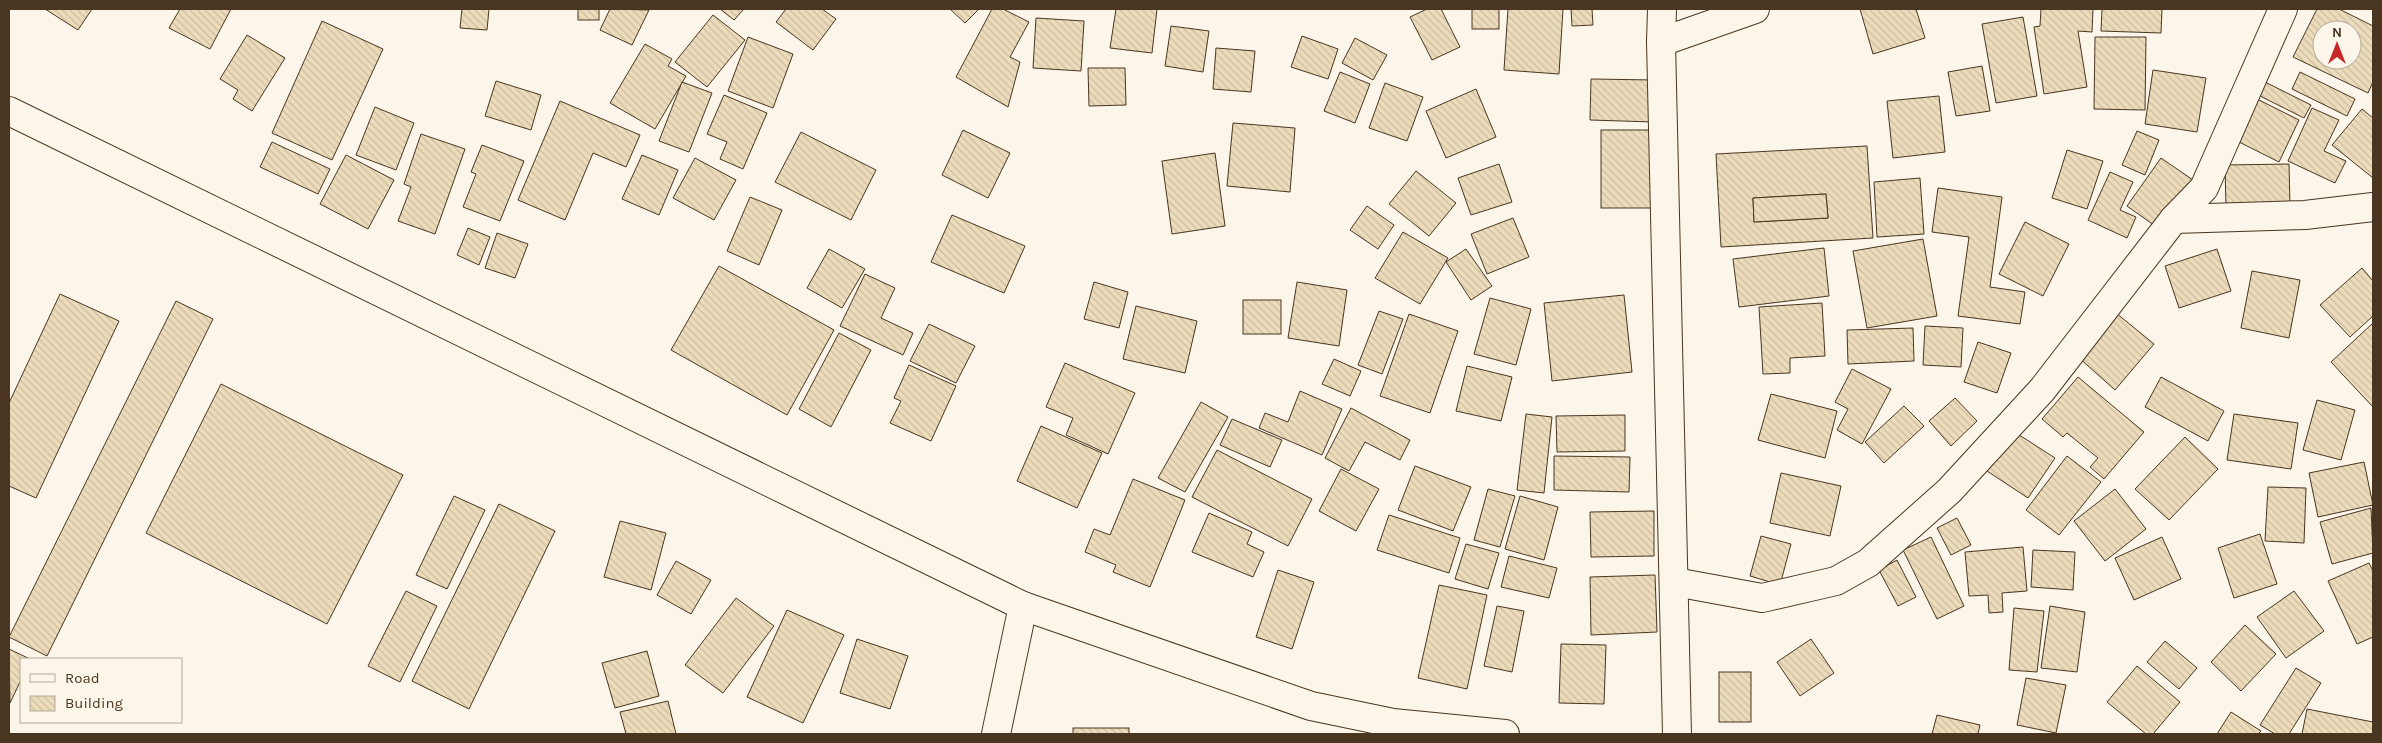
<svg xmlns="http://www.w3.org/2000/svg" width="2382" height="743" font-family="Karla,sans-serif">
<defs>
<pattern id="building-back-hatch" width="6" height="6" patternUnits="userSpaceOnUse" patternTransform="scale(1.25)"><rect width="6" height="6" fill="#ecdcbc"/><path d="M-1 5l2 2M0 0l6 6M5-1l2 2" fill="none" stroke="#ccbda1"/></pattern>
</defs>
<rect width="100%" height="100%" fill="#fbf6e9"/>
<!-- building -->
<g fill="url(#building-back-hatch)" stroke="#4a3520" fill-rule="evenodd">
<path d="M45 9H92L78 30Z"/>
<path d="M180 9H231L210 49 169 28Z"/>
<path d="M462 9H489L487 30 460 28Z"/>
<rect x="578" y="9" width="21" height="11"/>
<path d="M610 9 649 10 632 45 600 30Z"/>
<path d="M720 9H744L734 20Z"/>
<path d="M786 9H822L836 19 813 50 776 22Z"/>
<path d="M950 9H979L965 23Z"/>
<path d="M992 9H1003L1029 22 1010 57 1020 62 1008 107 956 77Z"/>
<path d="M1116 9H1157L1152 53 1110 48Z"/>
<path d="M1427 9H1441L1460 47 1432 60 1410 17Z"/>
<rect x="1472" y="9" width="27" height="20"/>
<path d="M1508 9H1563L1559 74 1504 70Z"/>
<path d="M1571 9H1592L1593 25 1572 26Z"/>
<path d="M1860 9H1916L1925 38 1873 54Z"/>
<path d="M2041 9H2093L2092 32 2078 31 2087 87 2044 94 2034 27 2040 26Z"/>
<path d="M2102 9H2162L2161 33 2101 31Z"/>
<path d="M2317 9H2339L2373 26V82L2368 93 2293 57ZM2322 30H2352V60H2322Z"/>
<path d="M713 15 745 40 707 87 675 62Z"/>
<path d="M2023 17 2037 96 1996 103 1982 24Z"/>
<path d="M1036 18 1084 21 1081 71 1033 68Z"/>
<path d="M322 21 383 49 332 160 272 133Z"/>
<path d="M1171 26 1209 31 1203 72 1165 66Z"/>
<path d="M247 35 285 58 252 111 233 99 238 90 220 79Z"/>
<path d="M1302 36 1338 49 1328 79 1291 67Z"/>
<path d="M748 37 793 54 773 108 728 91Z"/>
<path d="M2095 37H2146L2145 110 2094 109Z"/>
<path d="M1355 38 1387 55 1373 80 1342 63Z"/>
<path d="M645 44 672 59 668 66 686 76 655 129 610 103Z"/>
<path d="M1216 48 1255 51 1251 92 1213 89Z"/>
<path d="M1982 66 1990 111 1956 116 1948 72Z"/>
<path d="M1088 68H1125L1126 105 1089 106Z"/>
<path d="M2153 70 2206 78 2197 132 2145 124Z"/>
<path d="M1340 72 1370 84 1355 123 1324 111Z"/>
<path d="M2300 72 2355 99 2347 116 2292 89Z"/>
<path d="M1591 79 1654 80 1653 122 1590 120Z"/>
<path d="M2261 80 2311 105 2304 118 2254 93Z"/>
<path d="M496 81 541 95 531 130 485 116Z"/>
<path d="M682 82 712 93 689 152 659 141Z"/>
<path d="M1385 83 1423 97 1407 141 1369 128Z"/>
<path d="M1476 89 1496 137 1446 158 1426 111Z"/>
<path d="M724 95 767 113 743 169 720 159 727 142 707 134Z"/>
<path d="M1939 96 1945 152 1893 158 1887 101Z"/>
<path d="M2251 96 2299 120 2279 162 2231 138Z"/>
<path d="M560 101 640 135 626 167 593 153 565 220 518 200Z"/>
<path d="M375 107 414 123 396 170 356 155Z"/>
<path d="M2312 108 2339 120 2324 151 2346 161 2335 183 2288 161Z"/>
<path d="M2362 109 2373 118V178L2332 145Z"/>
<path d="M1233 123 1295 128 1290 192 1227 186Z"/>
<path d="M963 130 1010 153 988 198 942 175Z"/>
<rect x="1601" y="130" width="53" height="78"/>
<path d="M2137 131 2159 140 2145 175 2122 165Z"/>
<path d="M801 132 876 170 851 220 775 182Z"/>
<path d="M421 134 465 149 435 234 398 221 411 187 404 184Z"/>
<path d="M272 142 330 169 318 194 260 167Z"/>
<path d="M482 145 524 161 500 221 463 207 476 174 471 172Z"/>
<path d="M1867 146 1873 238 1721 247 1716 154ZM1826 194 1828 218 1754 222 1753 198Z"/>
<path d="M2067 150 2103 161 2087 209 2052 198Z"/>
<path d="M1215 153 1225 226 1172 234 1162 161Z"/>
<path d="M346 155 394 180 368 229 320 204Z"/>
<path d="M642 155 678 170 659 215 622 199Z"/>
<path d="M695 158 736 180 714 220 673 198Z"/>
<path d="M2161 158 2193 180 2158 228 2127 206Z"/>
<path d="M1499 164 1512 202 1471 215 1458 178Z"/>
<path d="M2289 164 2290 207 2226 208 2225 165Z"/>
<path d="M1416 171 1456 203 1429 236 1389 204Z"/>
<path d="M2110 172 2133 182 2120 210 2136 217 2127 238 2088 220Z"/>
<path d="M1920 178 1924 234 1877 237 1874 182Z"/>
<path d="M1938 188 2002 197 1990 287 2025 292 2020 324 1958 316 1969 237 1932 232Z"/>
<path d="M1826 194 1828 218 1754 222 1753 198Z"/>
<path d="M750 197 782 210 759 265 727 251Z"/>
<path d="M1367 206 1394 225 1378 249 1350 230Z"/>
<path d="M952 215 1025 246 1004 293 931 262Z"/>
<path d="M1513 218 1529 257 1487 274 1471 234Z"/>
<path d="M2025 222 2069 244 2043 296 1999 274Z"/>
<path d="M468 228 490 237 479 265 457 255Z"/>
<path d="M1403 232 1448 258 1420 304 1375 278Z"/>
<path d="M497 233 528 244 515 278 485 268Z"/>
<path d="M1923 239 1937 316 1867 328 1853 251Z"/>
<path d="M1824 248 1829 296 1739 307 1733 259Z"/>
<path d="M829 249 865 269 842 308 807 288Z"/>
<path d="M1466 249 1492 286 1471 300 1446 262Z"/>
<path d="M2217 249 2231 291 2179 308 2165 266Z"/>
<path d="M719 266 834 330 787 415 671 350Z"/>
<path d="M2362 268 2373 281V316L2350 337 2320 305Z"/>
<path d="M2252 271 2300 280 2289 338 2241 328Z"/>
<path d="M865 274 895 288 881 318 913 333 903 355 840 326Z"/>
<path d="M1094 282 1128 292 1119 328 1084 319Z"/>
<path d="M1297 282 1347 290 1339 346 1288 338Z"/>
<path d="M60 294 119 321 36 498 9 486V403Z"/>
<path d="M1624 295 1632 372 1552 381 1544 303Z"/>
<path d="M1490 298 1531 309 1516 365 1474 354Z"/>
<rect x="1243" y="300" width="38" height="34"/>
<path d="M176 301 213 319 47 656 9 637Z"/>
<path d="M1822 303 1825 356 1790 358V373L1763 374 1759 307Z"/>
<path d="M1136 306 1197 321 1185 373 1123 359Z"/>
<path d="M1379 311 1403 319 1382 374 1358 365Z"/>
<path d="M2116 313 2154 344 2115 390 2078 357Z"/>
<path d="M1409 314 1458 331 1430 413 1380 396Z"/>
<path d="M2373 323V407L2331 362Z"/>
<path d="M929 324 975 346 956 383 910 361Z"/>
<path d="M1925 326 1963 328 1961 367 1923 365Z"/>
<path d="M1913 328 1914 361 1848 364 1847 330Z"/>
<path d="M839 333 871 350 831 427 799 409Z"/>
<path d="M1978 342 2011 353 1997 393 1964 382Z"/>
<path d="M1334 359 1361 371 1350 396 1322 384Z"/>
<path d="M1065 363 1135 393 1108 454 1066 435 1073 418 1046 407Z"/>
<path d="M909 365 956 386 931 441 890 423 901 401 894 398Z"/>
<path d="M1467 366 1512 377 1501 421 1456 411Z"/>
<path d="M1852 369 1891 389 1862 444 1837 430 1848 409 1835 402Z"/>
<path d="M2078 377 2144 432 2104 479 2090 467 2098 458 2067 433 2063 437 2042 419Z"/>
<path d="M2161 377 2224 411 2208 441 2145 407Z"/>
<path d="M221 384 403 475 327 624 146 533Z"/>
<path d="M1300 391 1342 409 1322 455 1259 428 1265 413 1288 422Z"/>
<path d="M1771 394 1837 411 1825 458 1758 440Z"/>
<path d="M1955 398 1977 421 1951 446 1929 421Z"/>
<path d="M2317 400 2355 410 2341 460 2303 450Z"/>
<path d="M1201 402 1228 417 1185 492 1158 478Z"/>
<path d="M1904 406 1924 426 1884 463 1865 442Z"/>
<path d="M1351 408 1410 440 1400 460 1365 442 1349 471 1325 458Z"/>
<path d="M1526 414 1552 417 1544 493 1517 490Z"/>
<path d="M2234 414 2298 423 2291 469 2227 460Z"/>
<path d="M1625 415V451L1557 452 1556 416Z"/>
<path d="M1232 419 1282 440 1270 467 1220 445Z"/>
<path d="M1041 426 1102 453 1077 508 1017 481Z"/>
<path d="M2013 431 2055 458 2028 498 1987 471Z"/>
<path d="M2185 437 2218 469 2169 520 2135 489Z"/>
<path d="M1217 450 1312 499 1288 546 1192 497Z"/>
<path d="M1554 456 1630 457 1629 492 1554 490Z"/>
<path d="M2067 456 2101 482 2059 535 2026 510Z"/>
<path d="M2364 462 2373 505 2318 517 2309 473Z"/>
<path d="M1415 466 1471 487 1453 531 1398 510Z"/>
<path d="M1341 469 1379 489 1356 531 1319 511Z"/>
<path d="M1781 473 1841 486 1830 536 1770 523Z"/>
<path d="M1133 479 1185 500 1150 587 1113 572 1116 565 1085 552 1094 529 1110 535Z"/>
<path d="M2268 487 2306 488 2304 543 2265 541Z"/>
<path d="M1488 489 1515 496 1500 547 1474 540Z"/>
<path d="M2115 489 2146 529 2105 561 2074 521Z"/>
<path d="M454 496 485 510 447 589 416 575Z"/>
<path d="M1520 496 1558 507 1544 560 1505 549Z"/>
<path d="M499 504 555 531 469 709 412 681Z"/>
<path d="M2371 508 2373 553 2332 564 2320 522Z"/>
<path d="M1654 511V556L1591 557 1590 512Z"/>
<path d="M1209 513 1252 532 1247 544 1264 552 1253 577 1192 552Z"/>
<path d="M1389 515 1460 538 1449 573 1377 550Z"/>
<path d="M1957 518 1971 545 1951 555 1937 528Z"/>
<path d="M620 521 666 533 651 590 604 577Z"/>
<path d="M2260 534 2277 584 2234 598 2218 548Z"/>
<path d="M1761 536 1791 544 1780 585 1750 576Z"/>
<path d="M1931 537 1964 606 1937 619 1903 550Z"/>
<path d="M2162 537 2181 579 2134 600 2115 558Z"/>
<path d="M1466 544 1499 553 1488 589 1455 579Z"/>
<path d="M2023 547 2027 591 2002 593 2003 612 1989 613 1988 595 1969 596 1965 552Z"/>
<path d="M2033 550 2075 552 2073 590 2031 587Z"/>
<path d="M1509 556 1557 568 1549 598 1501 587Z"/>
<path d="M1897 560 1916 597 1898 606 1879 570Z"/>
<path d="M676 561 711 580 691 614 657 595Z"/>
<path d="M2369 563 2373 571V637L2357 644 2328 581Z"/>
<path d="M1278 570 1314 582 1292 649 1256 637Z"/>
<path d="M1655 575 1657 632 1591 635 1590 577Z"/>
<path d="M1439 585 1487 595 1467 689 1418 678Z"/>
<path d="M406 591 437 606 400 682 368 666Z"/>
<path d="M2294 591 2324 631 2286 658 2257 617Z"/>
<path d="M736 598 774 626 723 693 685 665Z"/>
<path d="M1497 606 1524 611 1512 672 1484 666Z"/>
<path d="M2050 606 2085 612 2077 672 2041 668Z"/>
<path d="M2014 608 2044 611 2037 672 2009 670Z"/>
<path d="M787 610 844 635 803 723 747 697Z"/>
<path d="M2245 625 2276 654 2241 691 2211 662Z"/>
<path d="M857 639 908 656 890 709 840 693Z"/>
<path d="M1811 639 1834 673 1800 696 1777 662Z"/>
<path d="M2165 641 2197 668 2179 689 2147 662Z"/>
<path d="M1561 644 1606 645 1604 704 1559 703Z"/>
<path d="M9 649 30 659H21V680L10 703Z"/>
<path d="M647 651 659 696 615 708 602 663Z"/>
<path d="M2137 666 2180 702 2153 734H2146L2107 702Z"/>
<path d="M2296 668 2321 683 2289 734H2275L2260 725Z"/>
<rect x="1719" y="672" width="32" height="50"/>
<path d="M2026 678 2066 685 2056 733 2017 725Z"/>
<path d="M668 701 676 734H626L620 712Z"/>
<path d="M2307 709 2373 722V734H2302Z"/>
<path d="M2231 712 2261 731 2258 734H2217Z"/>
<path d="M1937 715 1980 725 1978 734H1932Z"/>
<rect x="1073" y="728" width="56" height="6"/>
</g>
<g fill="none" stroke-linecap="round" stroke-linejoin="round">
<!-- minor casing -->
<g stroke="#4a3520" stroke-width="30">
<g id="minor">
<path d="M1662 9 1661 42 1677 734"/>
<path d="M1661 42 1755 9"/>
<path d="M9 111 1023 606 1311 706 1393 723 1505 734"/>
<path d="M2174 219 2305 215 2373 207"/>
<path d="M1675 582 1762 598 1836 581 1868 563 1949 491 2042 390 2174 219 2204 188 2283 9"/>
<path d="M996 734 1023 606"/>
</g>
</g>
<!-- minor -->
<use href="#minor" stroke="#fbf6e9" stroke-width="28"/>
</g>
<!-- border -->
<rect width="2382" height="743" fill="none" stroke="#4a3520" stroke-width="20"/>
<!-- legend -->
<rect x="20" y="658" width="162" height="65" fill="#fbf6e9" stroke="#b4a999"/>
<rect x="30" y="674" width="25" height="8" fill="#fbf6e9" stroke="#b4a999"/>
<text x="65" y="683" font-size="15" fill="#4a3520">Road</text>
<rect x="30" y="696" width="25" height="15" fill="url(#building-back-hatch)" stroke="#b4a999"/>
<text x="65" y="708" font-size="15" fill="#4a3520">Building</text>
<!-- north arrow -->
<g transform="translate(2337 45)"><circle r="24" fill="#fbf6e9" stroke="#b4a999"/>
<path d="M0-4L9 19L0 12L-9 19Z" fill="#c62828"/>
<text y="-8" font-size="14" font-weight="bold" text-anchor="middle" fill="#4a3520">N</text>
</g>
</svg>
